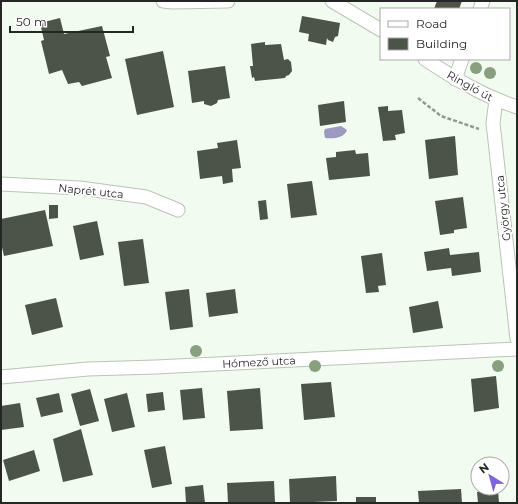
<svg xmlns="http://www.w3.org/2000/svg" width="518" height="504" font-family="Montserrat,sans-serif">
<rect width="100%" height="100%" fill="#f2fbef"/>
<!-- water -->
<path fill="#9d99c1" d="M341 126 347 130C344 138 334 139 325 138L324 132 325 129Z"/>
<!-- building -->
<g fill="#4c5349">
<path d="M437 1H462L459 9H434Z"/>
<path d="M302 16 340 23 338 36 335 37 333 42 328 40 327 38 326 45 308 41 309 34 299 32Z"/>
<path d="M60 18 64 34 102 26 110 56 106 57 112 78 82 86 79 82 68 84 62 70 49 74 41 41 44 40 40 23Z"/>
<path d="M265 42V45L281 44 284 60 288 59 291 62 292 71 289 75 286 76 285 78 255 81 254 77 252 78 250 66H253L251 44Z"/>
<path d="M163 51 174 107 137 115 125 59Z"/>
<path d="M225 66 230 98 218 100 217 103 211 106 204 104V101L192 103 188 71Z"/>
<path d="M344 101 346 122 320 126 318 105Z"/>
<path d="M388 106V111L402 110 405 133 395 135 396 140 383 141 378 107Z"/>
<path d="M455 136 458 175 429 179 425 140Z"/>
<path d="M237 140 241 168 232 169 233 182 223 184 222 176 200 179 197 151 218 148 217 143Z"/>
<path d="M355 150 356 154 368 153 370 176 329 180 326 158 336 157V152Z"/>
<path d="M312 181 317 215 291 218 287 184Z"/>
<path d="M463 197 467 228 454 230V233L440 235 435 201Z"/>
<path d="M266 200 268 219 260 220 258 201Z"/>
<path d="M49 205H58V218L49 219Z"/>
<path d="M45 210 53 246 4 256 1 243V219Z"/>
<path d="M97 221 104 255 80 260 73 226Z"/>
<path d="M143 239 149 283 124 286 118 242Z"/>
<path d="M449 248 450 255 479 252 481 272 452 276 451 268 427 271 424 252Z"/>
<path d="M382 253 386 285 378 286 379 292 366 293 361 256Z"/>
<path d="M189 289 193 327 170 330 165 292Z"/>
<path d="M235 289 238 313 209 317 206 293Z"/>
<path d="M56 298 63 327 32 335 25 305Z"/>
<path d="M438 301 443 328 413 333 409 307Z"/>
<path d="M496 376 499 408 474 412 471 379Z"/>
<path d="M331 382 335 417 304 420 301 384Z"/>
<path d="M202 388 205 418 183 420 180 390Z"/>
<path d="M260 388 263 429 230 431 227 391Z"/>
<path d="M90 389 99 421 80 426 71 394Z"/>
<path d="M163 392 165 410 148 412 146 394Z"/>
<path d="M59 393 63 412 41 417 36 398Z"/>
<path d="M127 393 135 427 112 432 104 399Z"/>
<path d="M20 403 24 427 1 430V406Z"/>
<path d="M81 429 93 475 63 482 53 439Z"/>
<path d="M165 446 172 484 152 488 144 450Z"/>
<path d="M34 450 40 471 9 481 3 460Z"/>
<path d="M336 476 337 501 290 503 289 479Z"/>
<path d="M274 481 275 503H228L227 483Z"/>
<path d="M203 485 205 503H186L185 487Z"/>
<path d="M461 489 462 503H419L418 491Z"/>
<path d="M498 490 499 503H478L477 492Z"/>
<rect x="356" y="497" width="20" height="6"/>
</g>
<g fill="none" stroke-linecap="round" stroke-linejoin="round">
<!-- minor casing -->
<g stroke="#bbc3b8" stroke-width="15">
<g id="minor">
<path d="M163 1 173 2 228 1"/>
<path d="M332 1 381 30"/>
<path d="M480 9 483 1"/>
<path d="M425 59C455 79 483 96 517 107"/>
<path d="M455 79 462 59"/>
<path d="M496 100 493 123 517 339"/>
<path d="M1 184 80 188 146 197 178 210"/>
<path d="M1 377 88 369 156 367 517 349"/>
</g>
</g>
<!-- path -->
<path stroke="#949a91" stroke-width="2.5" stroke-dasharray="4 2" stroke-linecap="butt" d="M418 98 441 116 479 129"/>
<!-- minor -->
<use href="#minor" stroke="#fff" stroke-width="13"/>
</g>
<!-- trees -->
<g fill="#88a080">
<circle cx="476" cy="68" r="6"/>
<circle cx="490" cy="73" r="6"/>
<circle cx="196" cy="351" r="6"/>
<circle cx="315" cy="366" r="6"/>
<circle cx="498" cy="366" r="6"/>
</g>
<g text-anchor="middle" stroke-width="4" stroke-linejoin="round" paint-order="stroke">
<!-- street labels -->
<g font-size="11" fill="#242723" stroke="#fff">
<text transform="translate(470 86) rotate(29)" y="4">Ringló út</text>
<text transform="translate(91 191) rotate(6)" y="4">Naprét utca</text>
<text transform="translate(503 208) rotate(-96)" y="4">György utca</text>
<text transform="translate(259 362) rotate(-3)" y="4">Hómező utca</text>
</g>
</g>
<!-- border -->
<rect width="518" height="504" fill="none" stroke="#242723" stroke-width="4"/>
<!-- legend -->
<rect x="380" y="8" width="130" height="52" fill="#ffffff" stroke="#a7a9a7"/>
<rect x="388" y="21" width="20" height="6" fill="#ffffff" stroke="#a7a9a7"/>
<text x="416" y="28" font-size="12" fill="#242723">Road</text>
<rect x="388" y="38" width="20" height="12" fill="#4c5349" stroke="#a7a9a7"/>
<text x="416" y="48" font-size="12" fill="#242723">Building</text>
<!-- north arrow -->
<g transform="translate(490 476) rotate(323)"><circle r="19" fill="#ffffff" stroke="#a7a9a7"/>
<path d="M0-3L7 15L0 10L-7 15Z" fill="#7e64e0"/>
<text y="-6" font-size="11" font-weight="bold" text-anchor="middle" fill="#242723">N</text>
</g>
<!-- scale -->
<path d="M10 26v6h123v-6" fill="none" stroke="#242723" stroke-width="2"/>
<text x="16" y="26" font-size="12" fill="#242723" stroke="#ffffff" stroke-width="3" paint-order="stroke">50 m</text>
</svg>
